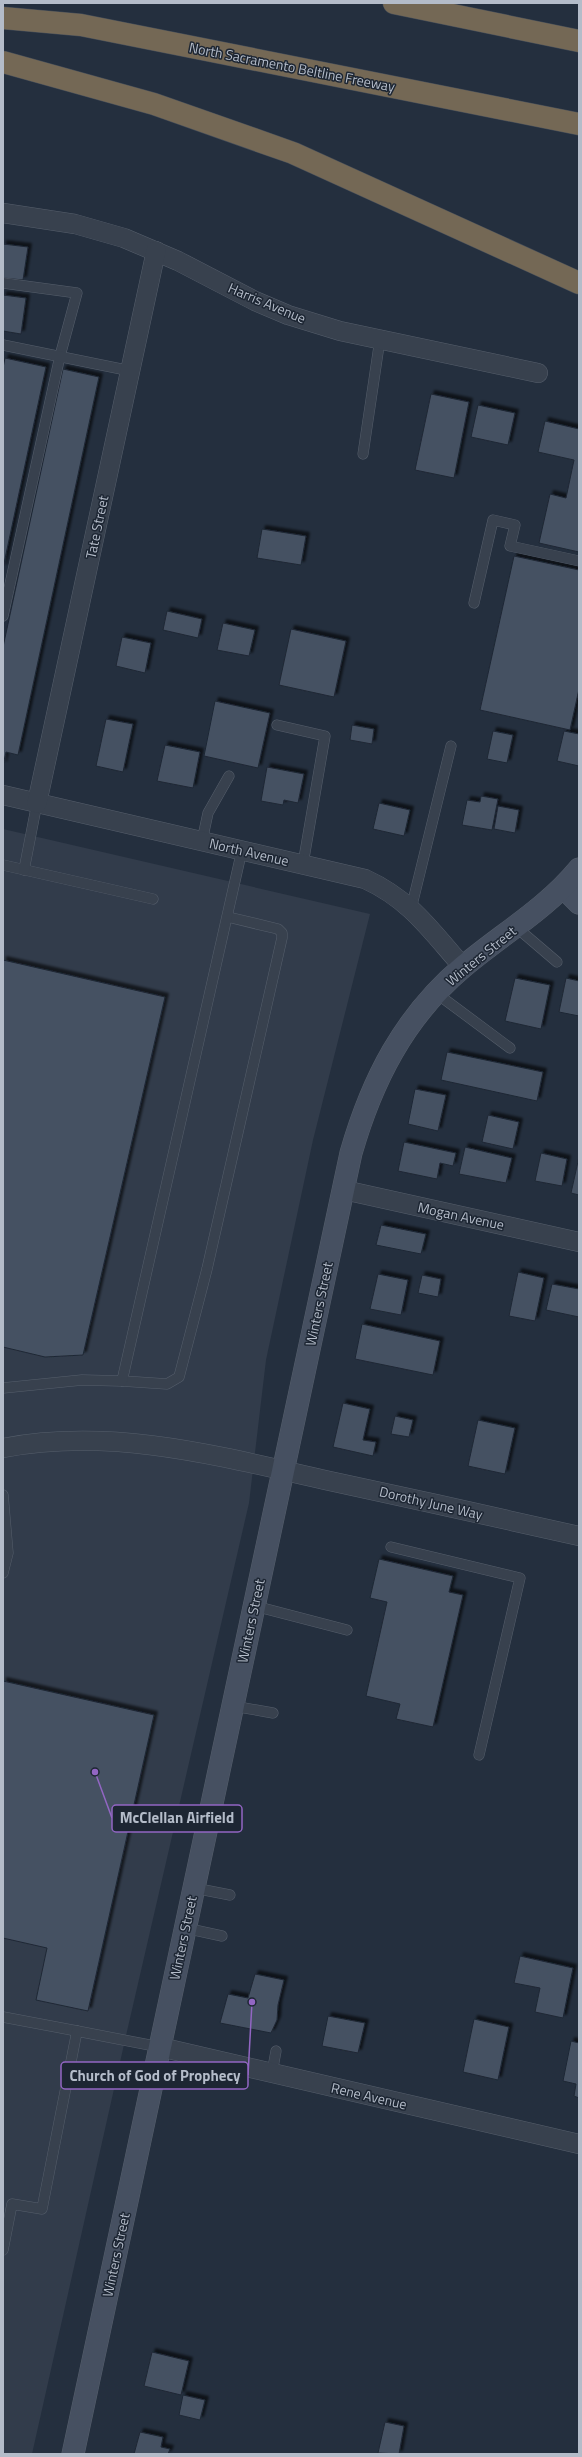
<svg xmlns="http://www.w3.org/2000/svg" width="582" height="2457" font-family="'Titillium Web',sans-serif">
<defs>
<filter id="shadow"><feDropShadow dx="3.5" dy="-3.5" stdDeviation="1" flood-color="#0009"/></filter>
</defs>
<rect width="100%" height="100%" fill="#242f3e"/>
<!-- airport -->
<path fill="#323c4b" d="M3 829 370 914 313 1140 266 1360 249 1503 125 2040 32 2454H3Z"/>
<!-- building -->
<g fill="#455162" stroke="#1f2835" filter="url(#shadow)">
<path d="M3 244 28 247 23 280 3 278Z"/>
<path d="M3 295 26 298 21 334 3 331Z"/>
<path d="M5 358 46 367 3 568V368Z"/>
<path d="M63 369 99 377 18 755 6 752 3 765V647Z"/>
<path d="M431 394 469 402 454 478 415 470Z"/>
<path d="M478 405 515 413 508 445 471 437Z"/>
<path d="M545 421 579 429V552L539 543 550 494 566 498 574 460 538 452Z"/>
<path d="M262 529 306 536 301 565 257 558Z"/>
<path d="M514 556 579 570V689L570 730 480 710Z"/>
<path d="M167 611 202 619 198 638 163 630Z"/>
<path d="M223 623 255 630 249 656 217 650Z"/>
<path d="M291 629 346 641 334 697 279 685Z"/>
<path d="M122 637 151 643 145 673 116 666Z"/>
<path d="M215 701 270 713 258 768 204 756Z"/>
<path d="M106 719 133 724 123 772 96 766Z"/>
<path d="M352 725 374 729 372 744 350 740Z"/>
<path d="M493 731 513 735 507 763 487 759Z"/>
<path d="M564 731 579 734V766L557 761Z"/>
<path d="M165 745 200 752 193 788 157 781Z"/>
<path d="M267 767 304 774 298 803 284 800 283 805 261 801Z"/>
<path d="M481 796 498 799 492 830 462 825 467 800 480 802Z"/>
<path d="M379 803 410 810 404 836 373 829Z"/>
<path d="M498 806 519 810 515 833 494 829Z"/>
<path d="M3 960 165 997 83 1355 45 1357 3 1347Z"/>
<path d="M515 978 550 985 541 1029 505 1021Z"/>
<path d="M566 978 579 981V1016L559 1012Z"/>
<path d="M447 1052 543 1072 537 1101 441 1080Z"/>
<path d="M415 1089 446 1095 438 1131 408 1124Z"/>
<path d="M488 1115 519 1122 513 1149 482 1142Z"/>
<path d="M404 1142 456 1153 453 1166 440 1163 437 1179 398 1171Z"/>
<path d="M465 1147 512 1158 506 1183 459 1174Z"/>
<path d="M541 1153 567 1159 562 1186 535 1181Z"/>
<path d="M579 1157V1195L571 1193Z"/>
<path d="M381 1225 426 1234 421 1254 376 1245Z"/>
<path d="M518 1272 544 1278 535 1321 509 1316Z"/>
<path d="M378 1274 408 1280 401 1315 370 1309Z"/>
<path d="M422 1275 441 1279 438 1297 418 1293Z"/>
<path d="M552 1284 579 1289V1317L546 1310Z"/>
<path d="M362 1324 440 1341 433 1375 355 1359Z"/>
<path d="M343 1403 370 1409 363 1440 376 1442 373 1456 333 1447Z"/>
<path d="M395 1416 413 1420 409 1437 391 1434Z"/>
<path d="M478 1420 515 1428 505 1474 468 1466Z"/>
<path d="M379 1559 453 1576 449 1592 463 1595 433 1727 396 1719 400 1704 366 1696 387 1602 370 1598Z"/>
<path d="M3 1681 154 1715 88 2011 36 2000 47 1948 3 1938Z"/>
<path d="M520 1956 573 1968 563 2018 535 2012 540 1988 514 1983Z"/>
<path d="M255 1974 284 1980 278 2005 277 2020 271 2033 220 2023 228 1994 248 1998Z"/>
<path d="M328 2016 365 2023 358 2053 322 2046Z"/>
<path d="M474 2019 509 2027 498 2080 463 2072Z"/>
<path d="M571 2041 579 2043V2098L574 2096 576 2084 563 2081Z"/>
<path d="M152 2352 189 2361 181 2395 144 2386Z"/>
<path d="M183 2395 205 2400 200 2420 179 2415Z"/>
<path d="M385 2422 404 2426 399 2454 378 2453Z"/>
<path d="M140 2432 163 2437 161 2447 170 2449 168 2454H134Z"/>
</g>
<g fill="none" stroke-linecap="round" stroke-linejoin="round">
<!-- lane casing -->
<g stroke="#565f6c" stroke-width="11">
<g id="lane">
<path d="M3 283 77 293 60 356 3 616"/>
<path d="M3 345 131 371"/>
<path d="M363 454 380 339"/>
<path d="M474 603 493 520 515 525 510 546 579 561"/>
<path d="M277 725 325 736 303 864"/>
<path d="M202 841 208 813 229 776"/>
<path d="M3 865 153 899"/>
<path d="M24 870 37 803"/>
<path d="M411 909 451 746"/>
<path d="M516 927 557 962"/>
<path d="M436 993 510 1048"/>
<path d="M122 1381 167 1384 179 1377 207 1269 282 938V933L278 929 228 917"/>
<path d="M3 1388 82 1380 122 1381 242 850"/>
<path d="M3 1495 8 1553 3 1573"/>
<path d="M391 1547 520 1578 479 1755"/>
<path d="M255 1606 347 1630"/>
<path d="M233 1706 273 1713"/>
<path d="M194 1888 230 1895"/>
<path d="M185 1928 222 1936"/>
<path d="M3 2017 77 2031"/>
<path d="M272 2073 276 2051"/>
<path d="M3 2250 12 2204 42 2209 77 2031 160 2047"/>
</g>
</g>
<!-- street casing -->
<g stroke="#565f6c" stroke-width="20">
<g id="street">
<path d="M3 213 75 224 124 238 178 261 255 301 288 315 340 331 538 373"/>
<path d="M3 795 365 879C411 900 431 931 463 967"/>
<path d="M37 803 156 251"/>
<path d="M344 1190 579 1242"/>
<path d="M3 1448C113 1427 219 1456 325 1480 410 1498 494 1517 579 1536"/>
<path d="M160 2047 579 2144"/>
</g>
</g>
<!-- secondary casing -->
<g stroke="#565f6c" stroke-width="23">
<g id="secondary">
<path d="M564 888 579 903"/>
<path d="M73 2454 351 1153C372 1080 404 1017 463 967 502 934 546 909 579 869"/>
</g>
</g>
<!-- highway casing -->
<g stroke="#434c59" stroke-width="23">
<g id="highway">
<path d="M394 3 579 41"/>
<path d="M3 18 81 25 579 124"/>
<path d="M3 62 154 104 293 153 579 283"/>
</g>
</g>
<!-- lane -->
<use href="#lane" stroke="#38414e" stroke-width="10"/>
<!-- street -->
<use href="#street" stroke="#38414e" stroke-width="19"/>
<!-- secondary -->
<use href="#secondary" stroke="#465061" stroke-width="22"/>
<!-- highway -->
<use href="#highway" stroke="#746855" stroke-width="22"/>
</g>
<g text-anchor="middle" stroke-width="3" stroke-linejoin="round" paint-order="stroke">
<!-- street labels -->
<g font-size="14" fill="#b4bcc9" stroke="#1d2633">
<text transform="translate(292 67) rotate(11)" y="5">North Sacramento Beltline Freeway</text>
<text transform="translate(267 303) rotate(23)" y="5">Harris Avenue</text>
<text transform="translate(97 527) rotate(-78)" y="5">Tate Street</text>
<text transform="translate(249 852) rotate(13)" y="5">North Avenue</text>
<text transform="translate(481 956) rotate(-39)" y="5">Winters Street</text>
<text transform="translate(461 1216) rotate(12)" y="5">Mogan Avenue</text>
<text transform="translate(319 1304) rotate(-78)" y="5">Winters Street</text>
<text transform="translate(431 1503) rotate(13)" y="5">Dorothy June Way</text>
<text transform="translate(251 1621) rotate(-78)" y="5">Winters Street</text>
<text transform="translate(183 1938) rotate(-78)" y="5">Winters Street</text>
<text transform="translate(369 2096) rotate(13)" y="5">Rene Avenue</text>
<text transform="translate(116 2255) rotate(-78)" y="5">Winters Street</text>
</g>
</g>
<!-- callouts -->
<path fill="none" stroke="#9266c3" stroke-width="1.5" d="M95 1772L112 1818M252 2002L248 2075"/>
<g fill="#9266c3" stroke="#1d2633" stroke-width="1.5">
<circle cx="95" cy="1772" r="4"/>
<circle cx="252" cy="2002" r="4"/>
</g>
<g fill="#1d2633" stroke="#9266c3" stroke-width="1.5">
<rect x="112" y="1805" width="130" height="27" rx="4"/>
<rect x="61" y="2062" width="187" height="27" rx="4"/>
</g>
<g font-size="15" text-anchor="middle" font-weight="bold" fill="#b4bcc9">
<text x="177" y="1823">McClellan Airfield</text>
<text x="155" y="2081">Church of God of Prophecy</text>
</g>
<!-- border -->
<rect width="582" height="2457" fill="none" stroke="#b4bcc9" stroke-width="8"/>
</svg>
